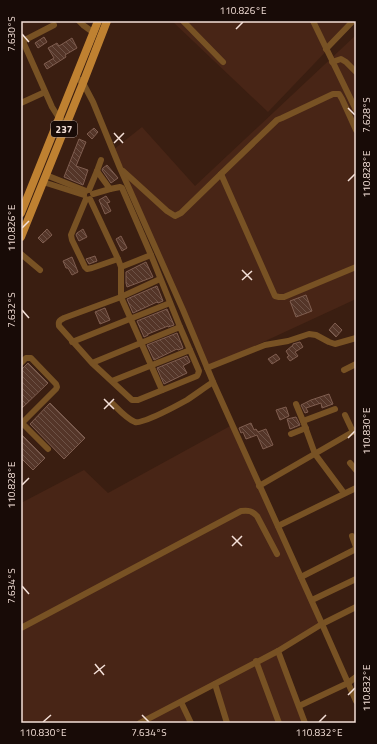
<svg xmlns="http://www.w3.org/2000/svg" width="377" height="744" font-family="'Titillium Web',sans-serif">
<defs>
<pattern id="building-back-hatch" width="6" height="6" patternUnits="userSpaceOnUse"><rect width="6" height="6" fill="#543528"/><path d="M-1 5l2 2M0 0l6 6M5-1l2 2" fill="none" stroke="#6d5246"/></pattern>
</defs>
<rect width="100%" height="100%" fill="#3a1e11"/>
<!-- built -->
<g fill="#482516">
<path d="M172 21H355L268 112Z"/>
<path d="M356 35V299L207 368 113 150 142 127 195 186Z"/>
<path d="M232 425 322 624 278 651 304 723H227L215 684 181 702 192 723H21V503L84 470 108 493Z"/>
</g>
<!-- building -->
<g fill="url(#building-back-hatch)" stroke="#7f5d4f">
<path d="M44 37 47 42 38 48 35 43Z"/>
<path d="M72 38 77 48 65 55 66 57 47 69 44 64 54 58 48 48 57 43 59 46Z"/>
<path d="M94 128 98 132 92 139 87 134Z"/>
<path d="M79 139 86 142 76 166 88 170 83 185 64 177Z"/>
<path d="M107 165 118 178 111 183 102 170 103 168Z"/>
<path d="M106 196 110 202 107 203 111 211 105 214 99 200Z"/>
<path d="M47 229 52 235 43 243 38 238Z"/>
<path d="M83 229 87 237 79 241 76 235 77 233Z"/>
<path d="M121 236 127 248 122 251 116 239Z"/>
<path d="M95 256 97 261 89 264 86 259Z"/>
<path d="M72 257 78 272 72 275 68 268H66L63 261Z"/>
<path d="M146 262 153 277 127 287 126 283V272Z"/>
<path d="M157 286 163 301 158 303 157 302 133 313 127 299Z"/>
<path d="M306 295 312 311 296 317 290 301Z"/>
<path d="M105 308 110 320 100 324 95 312Z"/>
<path d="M167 309 174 325 168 327V326L148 334V335L144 337 137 321Z"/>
<path d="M335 323 342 330 336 337 329 330Z"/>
<path d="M177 333 183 348 178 350 177 349 154 360 147 345Z"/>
<path d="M300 342 303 347 295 352 298 356 290 361 287 357 289 356 286 351 293 345V344Z"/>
<path d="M276 354 280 359 272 364 268 359Z"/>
<path d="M187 356 190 362 183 366 187 373 164 384 157 368Z"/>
<path d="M28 363 48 383 21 409V370Z"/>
<path d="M329 394 333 404 322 408 321 403 306 408 308 412 305 413 301 405 311 400Z"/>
<path d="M50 403 85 438 64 459 30 424Z"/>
<path d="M286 407 289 416 280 420 276 410Z"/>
<path d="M296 417 300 425 290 429 287 419Z"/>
<path d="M251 423 254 430 256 429 258 432 266 429 273 445 263 449 257 435 246 439 243 432 241 433 239 428Z"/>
<path d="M21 434 45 458 33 470 21 458Z"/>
</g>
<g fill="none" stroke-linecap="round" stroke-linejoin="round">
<!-- minor -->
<g stroke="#785224" stroke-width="6">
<path d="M79 21 83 25 94 33"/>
<path d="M183 21 223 62"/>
<path d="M313 21 356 110"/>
<path d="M21 37 52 107 59 118 67 123"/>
<path d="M23 41 54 25"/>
<path d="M326 49 353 21"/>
<path d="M332 62 341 59 346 62 356 72"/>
<path d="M76 77 83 83 93 102 120 168 183 310 213 382 322 624 348 683 356 701"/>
<path d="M21 103 45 92"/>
<path d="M123 171 167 211 175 216 181 213 221 174 277 120 282 118 333 94H339L342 99 356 130"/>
<path d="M221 174 275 296 279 297H284L356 267"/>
<path d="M46 175 86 191"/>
<path d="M43 182 84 195"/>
<path d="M110 189 120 187 122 188 151 255 180 327"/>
<path d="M89 190 97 171 101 160"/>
<path d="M93 194 110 189 97 171"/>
<path d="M86 199 71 235 72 240 85 267 87 269 92 268 118 259"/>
<path d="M90 199 118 259 121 267V297L162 390"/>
<path d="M21 254 40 270"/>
<path d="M121 267 151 255"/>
<path d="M72 342 170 303"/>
<path d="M21 363 26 358H31L56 384 57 387 56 389 22 423"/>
<path d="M92 363 180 327 199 371 198 374 197 376 138 400H132L92 363 59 326C58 321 60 320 64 318L121 297 160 279"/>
<path d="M207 368 265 345 288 341 309 334 316 335 329 342 335 344 356 338"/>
<path d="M344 370 356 364"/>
<path d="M112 381 190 350"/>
<path d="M113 404C119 410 127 419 135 422 143 424 178 405 187 400 196 394 204 388 213 382"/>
<path d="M296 404 303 421 315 454 344 493"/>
<path d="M345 415 353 432"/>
<path d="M303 421 335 409"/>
<path d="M21 422 48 449"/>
<path d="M291 434 306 428"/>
<path d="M350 463 356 470"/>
<path d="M259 486 356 430"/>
<path d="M278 526 356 488"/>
<path d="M352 536 356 547"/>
<path d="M301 577 356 549"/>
<path d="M312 600 356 579"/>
<path d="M21 628 241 511C249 510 252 511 257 516L277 554"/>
<path d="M278 651 305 723"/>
<path d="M256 661 279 723"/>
<path d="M215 684 227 723"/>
<path d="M181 702 191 723"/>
<path d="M299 706 348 683 356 677"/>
<path d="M140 723 278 651 322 624 356 607"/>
</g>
<!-- major -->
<g stroke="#bf8131" stroke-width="8">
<path d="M21 213 98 21"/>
<path d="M21 237 83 83 107 21"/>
</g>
</g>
<!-- ticks -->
<path fill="none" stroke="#f4e0d8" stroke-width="1.5" d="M236 29 243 22M22 34 29 42M348 108 355 115M114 133 123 143M114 143 124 133M348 181 355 174M22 228 29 221M242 270 252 280M242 280 252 271M22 310 29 318M104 399 114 409M104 409 114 399M348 438 355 431M22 485 29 478M232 536 242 546M232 546 242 536M22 586 29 594M95 664 104 675M94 674 105 665M348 695 355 688M142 715 149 722M43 722 51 715M319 722 326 715"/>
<g text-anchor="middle" stroke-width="3" stroke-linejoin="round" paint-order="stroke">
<!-- shield labels -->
<rect fill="#180b07" stroke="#b2a099" stroke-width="1" x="51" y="121" width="26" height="16" rx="3"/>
<g font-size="10" font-weight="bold" fill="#f4e0d8">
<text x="64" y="133">237</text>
</g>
</g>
<!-- border -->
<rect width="377" height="744" fill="none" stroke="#180b07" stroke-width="44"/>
<rect x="22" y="22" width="333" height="700" fill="none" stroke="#f4e0d8" stroke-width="1.5"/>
<g font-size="10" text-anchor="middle" fill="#f4e0d8">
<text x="243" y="14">110.826°E</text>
<text transform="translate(11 34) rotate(-90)" y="4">7.630°S</text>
<text transform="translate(366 115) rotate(-90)" y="4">7.628°S</text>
<text transform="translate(366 174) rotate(-90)" y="4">110.828°E</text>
<text transform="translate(11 228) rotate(-90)" y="4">110.826°E</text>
<text transform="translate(11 310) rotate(-90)" y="4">7.632°S</text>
<text transform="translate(366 431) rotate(-90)" y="4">110.830°E</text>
<text transform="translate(11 485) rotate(-90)" y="4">110.828°E</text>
<text transform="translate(11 586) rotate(-90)" y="4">7.634°S</text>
<text transform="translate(366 688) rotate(-90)" y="4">110.832°E</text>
<text x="43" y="736">110.830°E</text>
<text x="149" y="736">7.634°S</text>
<text x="319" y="736">110.832°E</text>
</g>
</svg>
